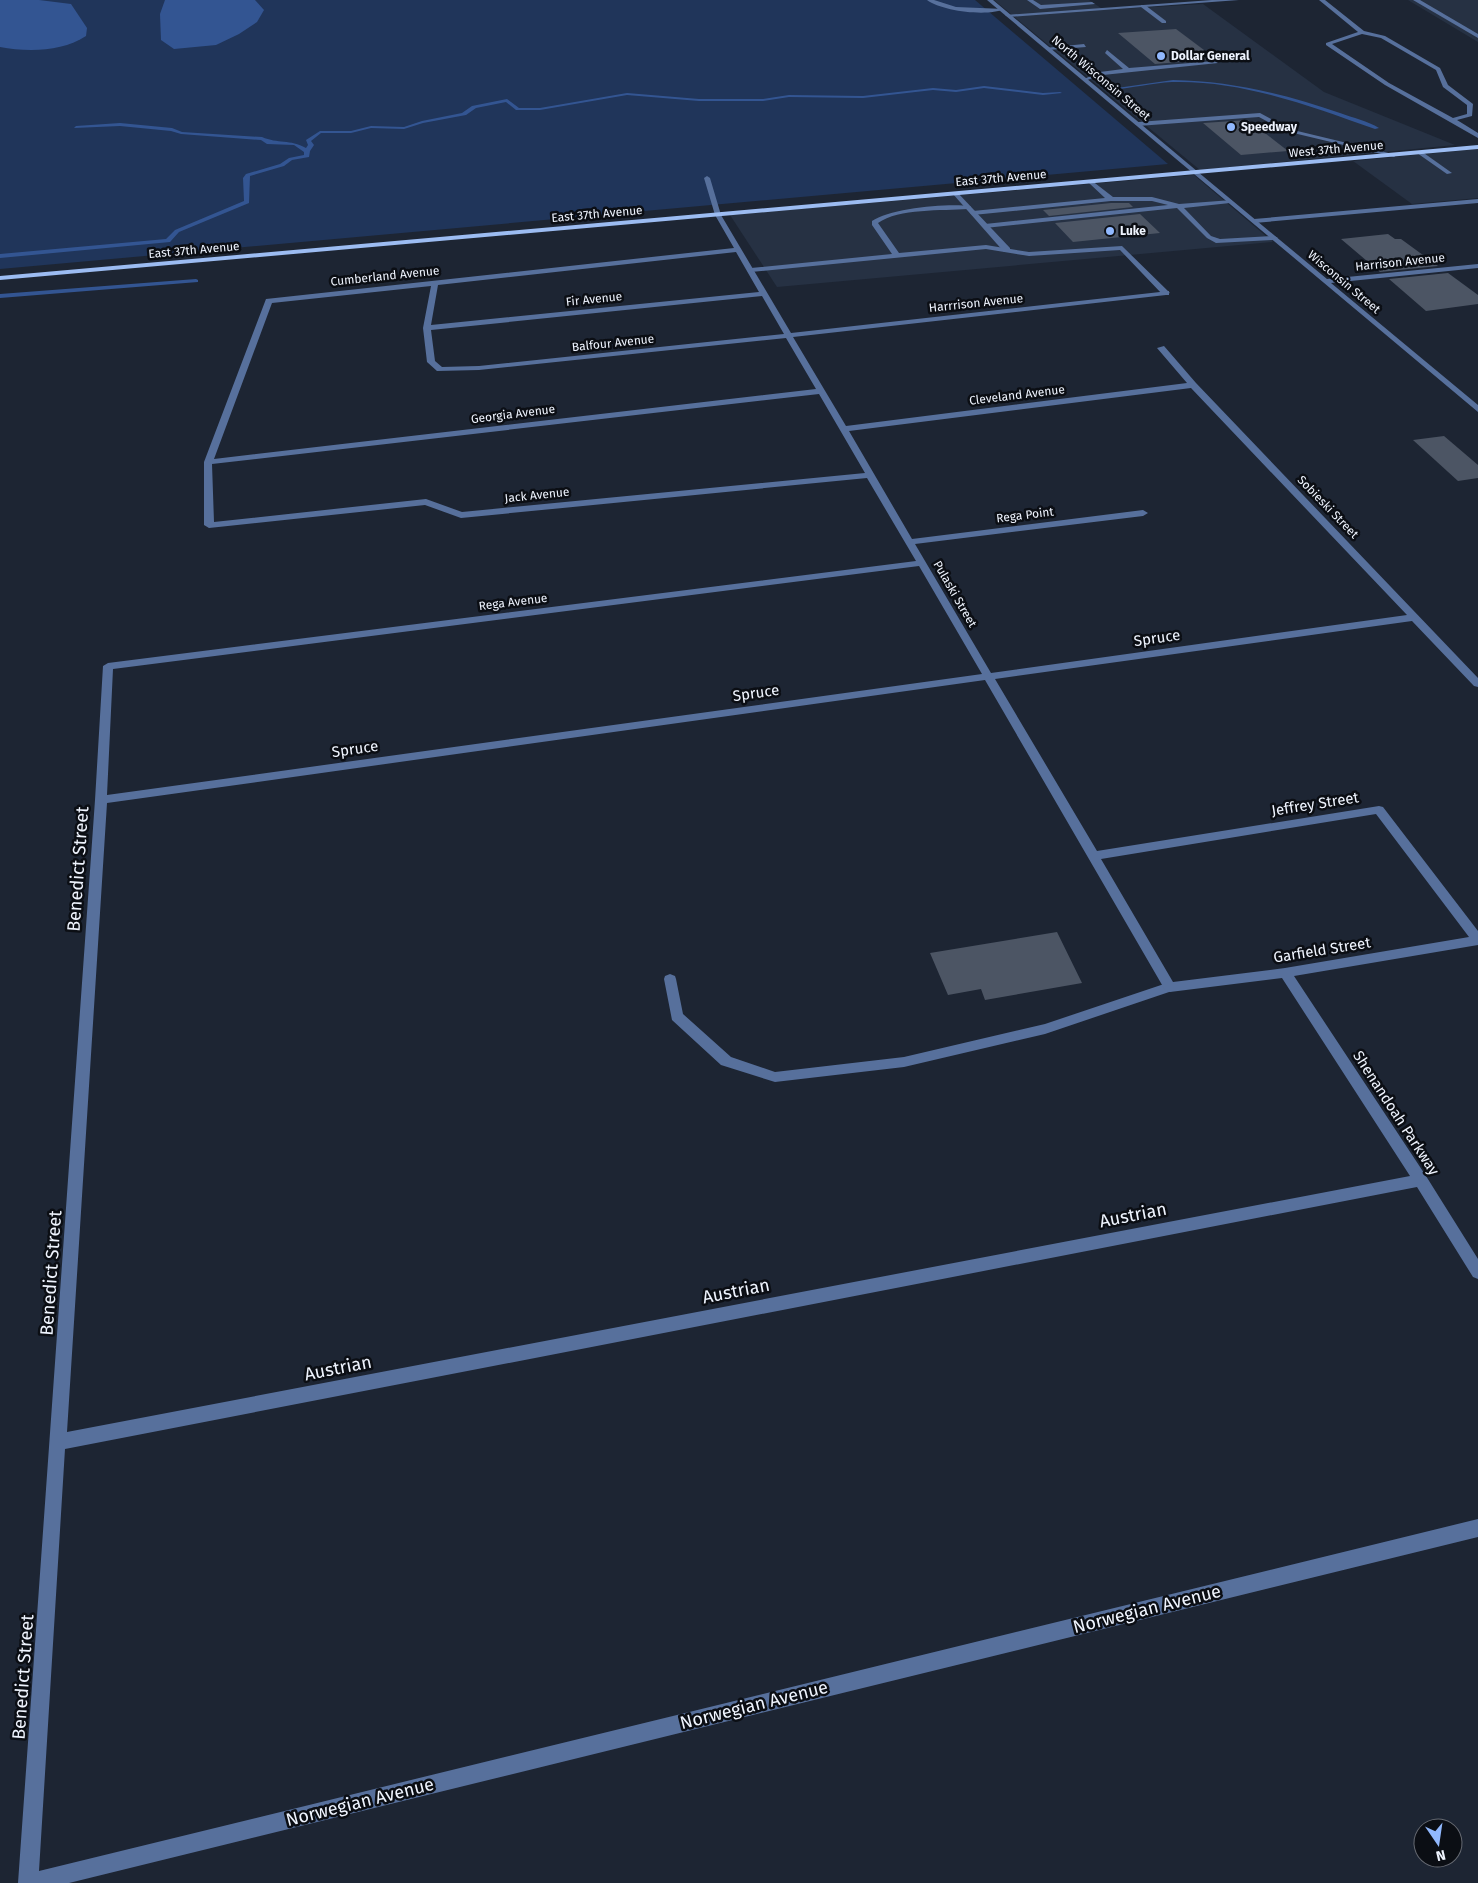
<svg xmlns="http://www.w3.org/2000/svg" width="1478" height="1883" font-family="'Fira Sans',sans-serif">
<rect width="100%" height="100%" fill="#1d2533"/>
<!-- built -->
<g fill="#263143">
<path d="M994 0H1089L1104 10 1203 4 1324 92 1455 145 1200 170Z"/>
<path d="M1408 0H1478V42Z"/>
<path d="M1478 149V198L1412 204 1353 161Z"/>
<path d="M1194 175 1273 242 777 287 730 215Z"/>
</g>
<!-- green -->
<path fill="#20355a" d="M0 0H975L1168 164 0 269Z"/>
<!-- water -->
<g fill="#335592">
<path d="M0 0H39L71 4 87 28 86 36C62 52 27 52 0 47Z"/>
<path d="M165 0H255L264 10 257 22 239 34 216 45 174 49 161 40 160 14Z"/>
</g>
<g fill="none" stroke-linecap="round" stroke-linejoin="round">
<!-- stream -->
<g fill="#335592" fill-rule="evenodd">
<path d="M1173 80C1231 81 1285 94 1340 113 1353 118 1368 121 1379 128L1375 129C1310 106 1242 80 1172 82 1152 83 1132 88 1112 90L1110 89Z"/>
<path d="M984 86 1043 93 1060 92 1062 93 1043 95 984 88 956 92 933 90 863 98 789 97 763 101H699L627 95 540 110H516L506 102 476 108 466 115 423 123 404 129 371 128 351 133H321L311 141 314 145 310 151 309 157 292 160 284 166 250 176 249 203 179 232 170 242 0 258V254L166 239 175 230 244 201 243 178 246 174 280 164 289 158 304 155V152L294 145 267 144 261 140 181 134 171 131 120 126 74 128 76 126 120 123 172 128 182 132 262 137C278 144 290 139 306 148L308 145 306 140 320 131H351L371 126 404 127 422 121 462 113 472 106 507 99 519 108H540L627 93 699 99H763L789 95 863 96 933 88 956 90Z"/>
<path d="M196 279 198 280V282L0 298V294Z"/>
</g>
</g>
<!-- building -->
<g fill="#4c5564">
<path d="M1176 29 1216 59 1155 64 1118 33Z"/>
<path d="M1248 120 1288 151 1241 155 1203 123Z"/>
<path d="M1111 203H1129L1133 207 1049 216 1043 210Z"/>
<path d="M1140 214 1160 233 1073 242 1055 223Z"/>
<path d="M1388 234 1395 239H1401L1438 266 1380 272 1341 239Z"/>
<path d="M1448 273 1478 295V304L1426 311 1389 279Z"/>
<path d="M1444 436 1478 465V478L1458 481 1413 440Z"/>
<path d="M1057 932 1082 983 985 1000 981 989 948 995 930 953Z"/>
</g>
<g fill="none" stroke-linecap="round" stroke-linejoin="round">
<!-- service -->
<g fill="#57709c" fill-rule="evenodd">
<path d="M927 0H934L956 7 1004 9C987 17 942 11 927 0Z"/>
<path d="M1027 0H1033L1041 5 1092 2 1095 4 1040 9Z"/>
<path d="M1413 0H1420L1478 34V38Z"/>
<path d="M1141 5H1145L1166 21V23H1162L1141 7Z"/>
<path d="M1084 44 1086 47 1048 50 1045 48Z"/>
<path d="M1107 50 1129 68 1215 61 1218 63 1103 75 1084 81V79L1100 72 1123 69 1105 53Z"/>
<path d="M1260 113 1289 129 1397 155 1394 157 1285 131 1259 117 1138 126 1135 124 1138 122Z"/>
<path d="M1417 151H1421L1452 173 1447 174 1417 153Z"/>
<path d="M1091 180 1113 197H1152L1179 204 1232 200V202L1230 203 1184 208 1211 236 1220 239 1274 236 1278 238 1274 240 1216 243 1207 238 1177 208 985 228 982 226 985 224 1168 205 1152 201H1111L973 215 970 213 973 211 1105 198 1089 183V181Z"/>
<path d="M1478 199V203L1254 223 1251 221 1254 219Z"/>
<path d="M970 206 971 207 968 209C942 211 899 208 878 223L899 253 986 245 1029 252 1122 246 1170 293 1163 295 1120 250 1029 256 986 249 751 272 747 270 751 268 892 254 872 225V221C890 208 948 203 970 206Z"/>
<path d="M670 974 675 976 676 979 683 1014 731 1057 775 1072 904 1057 1045 1024 1170 982 1175 984 1176 987 1175 990 1045 1034 904 1067 775 1082 721 1065 672 1020 664 979 665 976Z"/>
</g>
<!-- minor -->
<g fill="#57709c" fill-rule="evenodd">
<path d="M1212 0H1239L1008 17 1005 15Z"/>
<path d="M1319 0H1325L1364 31 1385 36 1440 68 1448 85 1473 104 1472 116 1457 120 1478 133V138L1385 85 1326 45V43L1358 32ZM1362 34 1381 38 1436 70 1443 87 1467 105V114L1453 118 1389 83 1332 44Z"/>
<path d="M1194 172H1198L1327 279 1478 264V268L1331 283 1478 405V412L1194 174Z"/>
<path d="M707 176 710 178 721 215 791 333 1169 291V295H1166L793 337 846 426 1187 383 1157 348 1164 346 1196 383 1478 678V687L1474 686 1412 621 995 679 1097 851 1379 806 1383 807 1478 931V945L1294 976 1426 1176 1478 1259V1279L1473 1277 1417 1187 65 1449 39 1871 1478 1519V1537L69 1883H18L95 800 103 666 108 663 916 561 867 478 461 518 425 505 209 528 204 525V462L266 299 734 248 715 215 704 178ZM736 252 759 292 431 325 438 285ZM431 286 423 328 427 362 437 371 479 370 786 338 816 389 214 459 272 303ZM762 296 784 334 479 366 442 367 435 361 431 330ZM1191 388 1407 615 991 673 915 544 1143 516 1148 513 1143 510 912 539 849 431ZM819 394 865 473 462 512 426 499 214 522 212 464ZM919 566 982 674 107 795 113 669ZM985 680 1165 990 1170 992 1282 978 1410 1176 67 1432 107 803ZM1376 814 1469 937 1285 968 1173 982 1101 859Z"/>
<path d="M953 192H957L1010 248V252H1004L953 194Z"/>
</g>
<!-- tertiary -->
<path fill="#57709c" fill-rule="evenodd" d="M987 0H993L1198 172V174H1194Z"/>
<!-- primary -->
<path fill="#9cbcf2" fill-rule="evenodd" d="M1478 145V149L0 280V276Z"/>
</g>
<!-- markers -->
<g fill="#91b8fd" stroke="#0b0e14" stroke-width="2">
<circle cx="1161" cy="56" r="5"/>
<circle cx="1231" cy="127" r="5"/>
<circle cx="1110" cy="231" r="5"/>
</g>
<g text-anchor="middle" stroke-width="5" stroke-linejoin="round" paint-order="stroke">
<!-- far-poi labels -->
<g font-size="12" font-weight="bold" fill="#eff4fe" stroke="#0b0e14" text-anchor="start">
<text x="1171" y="60">Dollar General</text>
<text x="1241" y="131">Speedway</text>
<text x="1120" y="235">Luke</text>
</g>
<!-- far-street labels -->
<g font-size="12" fill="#eff4fe" stroke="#0b0e14">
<text transform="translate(1101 78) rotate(40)" y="4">North Wisconsin Street</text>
<text transform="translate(1336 149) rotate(-5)" y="4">West 37th Avenue</text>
<text transform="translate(1001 178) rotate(-5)" y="4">East 37th Avenue</text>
<text transform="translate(597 214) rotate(-5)" y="4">East 37th Avenue</text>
<text transform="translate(194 250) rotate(-5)" y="4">East 37th Avenue</text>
<text transform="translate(1400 262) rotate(-6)" y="4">Harrison Avenue</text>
<text transform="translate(385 276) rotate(-6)" y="4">Cumberland Avenue</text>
<text transform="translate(1344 282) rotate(40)" y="4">Wisconsin Street</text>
<text transform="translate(594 299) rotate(-6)" y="4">Fir Avenue</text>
<text transform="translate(976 303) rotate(-6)" y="4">Harrrison Avenue</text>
<text transform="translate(613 343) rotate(-6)" y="4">Balfour Avenue</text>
<text transform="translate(1017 395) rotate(-7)" y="4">Cleveland Avenue</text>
<text transform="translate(513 414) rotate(-7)" y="4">Georgia Avenue</text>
<text transform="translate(537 495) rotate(-6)" y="4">Jack Avenue</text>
<text transform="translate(1328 507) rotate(46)" y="4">Sobieski Street</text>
<text transform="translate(1025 515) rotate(-7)" y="4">Rega Point</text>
<text transform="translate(955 594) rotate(60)" y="4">Pulaski Street</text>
<text transform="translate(513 602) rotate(-7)" y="4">Rega Avenue</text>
</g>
<!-- street labels -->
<g font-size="15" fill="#eff4fe" stroke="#0b0e14">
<text transform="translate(1157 638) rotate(-8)" y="5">Spruce</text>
<text transform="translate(756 693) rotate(-8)" y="5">Spruce</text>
<text transform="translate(355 749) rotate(-8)" y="5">Spruce</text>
<text transform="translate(1315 804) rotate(-9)" y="5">Jeffrey Street</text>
<text transform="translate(1322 950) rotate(-9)" y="5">Garfield Street</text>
<text transform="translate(1396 1113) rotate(57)" y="5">Shenandoah Parkway</text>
</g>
<!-- near-street labels -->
<g font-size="18" fill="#eff4fe" stroke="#0b0e14">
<text transform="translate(78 869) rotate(-86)" y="6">Benedict Street</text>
<text transform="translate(1133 1215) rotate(-11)" y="6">Austrian</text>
<text transform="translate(51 1273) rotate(-86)" y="6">Benedict Street</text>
<text transform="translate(736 1291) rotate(-11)" y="6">Austrian</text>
<text transform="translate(338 1368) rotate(-11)" y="6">Austrian</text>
<text transform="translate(1147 1609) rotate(-14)" y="6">Norwegian Avenue</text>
<text transform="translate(23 1677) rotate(-86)" y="6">Benedict Street</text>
<text transform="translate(754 1705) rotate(-14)" y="6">Norwegian Avenue</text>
<text transform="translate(360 1802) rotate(-14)" y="6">Norwegian Avenue</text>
</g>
</g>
<!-- north arrow -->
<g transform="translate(1438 1843) rotate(167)"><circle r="24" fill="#0b0e14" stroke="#666a72"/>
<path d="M0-4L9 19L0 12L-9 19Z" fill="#91b8fd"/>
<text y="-8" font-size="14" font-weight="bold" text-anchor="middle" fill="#eff4fe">N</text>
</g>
</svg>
